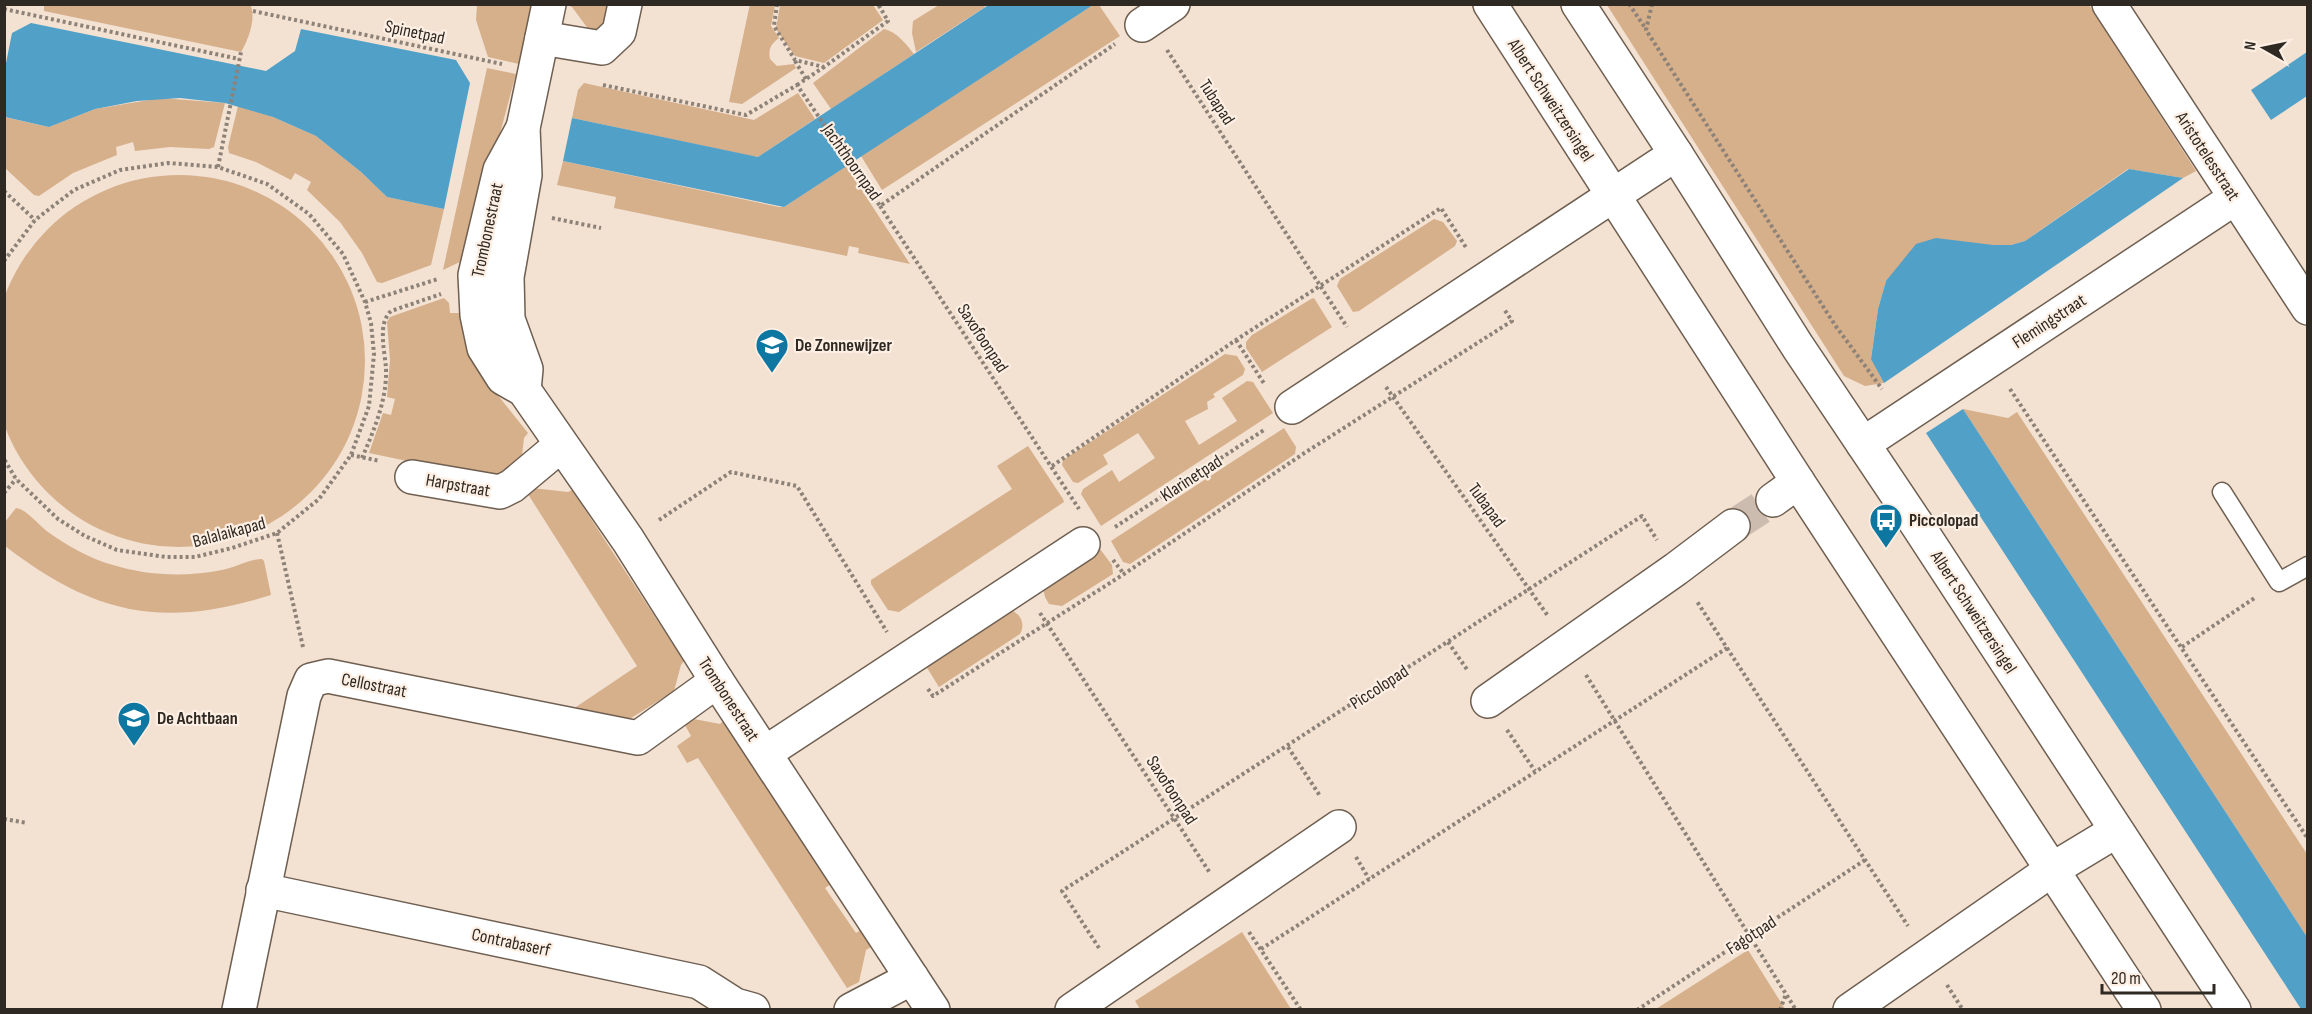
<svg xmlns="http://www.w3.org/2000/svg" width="2312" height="1014" font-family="'Sofia Sans Condensed',sans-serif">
<rect width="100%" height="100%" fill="#f3e1d2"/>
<!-- green -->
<g fill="#d6af8b">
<path d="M566 4 609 5 608 21 597 30H589L572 7Z"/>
<path d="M750 4 775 5 771 26 779 38C771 44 768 49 770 59L777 66 794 64 796 68 742 104 729 102Z"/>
<path d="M44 5 250 4C257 18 248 40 241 52L44 11Z"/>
<path d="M477 5H532L519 64 488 57 476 20Z"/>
<path d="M780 5H873L883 20 824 63 795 56 776 29Z"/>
<path d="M939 5H984L985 7 916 52 912 33 913 21Z"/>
<path d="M1093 5H1099L1120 36 882 190 861 156Z"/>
<path d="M1607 5H2089L2196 171 2183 178 2128 169 2025 241 2011 245H1993L1886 281 1878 309 1871 358 1884 383 1865 386 1844 376Z"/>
<path d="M884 29C897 32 906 44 914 54L831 109 813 83Z"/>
<path d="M487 68 516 74 466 259 443 270Z"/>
<path d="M584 83 754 120 798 93 815 119 758 157 751 156 572 118 578 90Z"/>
<path d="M161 98 225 103 214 147 209 149 170 147 135 151 133 142 116 147 117 155 73 173 39 196 34 195 5 168 4 117 49 127 95 109Z"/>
<path d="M238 106 273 117 316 136 361 172 387 197 444 209 431 265 382 283 377 282 362 253 340 222 307 190 311 182 295 173 291 180 256 162 229 153 228 147Z"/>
<path d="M563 161 779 207H784L846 166 910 264 858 253 859 248 849 246 847 256 614 208 616 197 557 185Z"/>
<circle cx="179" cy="361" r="186"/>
<path d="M1434 219 1443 222 1457 241 1455 246 1359 311 1353 312 1337 286 1340 279Z"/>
<path d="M444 298 449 303 450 313H461L488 383 528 433 524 438 521 464 493 479 369 453 383 413 391 415 395 399 387 397 390 360 387 322 390 317Z"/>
<path d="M1314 298 1332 327 1262 372 1246 348V342L1252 335 1311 299Z"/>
<path d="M1225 354 1237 356 1245 369 1243 375 1213 394 1215 397 1207 402 1208 409 1185 421 1199 445 1237 421 1222 398 1247 381 1253 382 1273 413 1101 526 1081 494 1083 489 1112 470 1119 482 1155 458 1138 433 1103 455 1108 464 1078 483 1073 482 1062 465 1063 460Z"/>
<path d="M1963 409 2008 418 2017 412 2307 854V937Z"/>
<path d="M1284 428 1296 447 1295 454 1130 564 1123 562 1111 541Z"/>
<path d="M1028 446 1063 499 1064 502 899 612 888 610 871 584V580L1012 489 997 466Z"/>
<path d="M532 488 568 492 572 490 684 661 681 665 674 691 628 720 575 712 576 707 637 666 526 491Z"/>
<path d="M16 508C28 510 38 525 48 532 68 546 90 559 113 565 149 576 186 577 222 570 235 568 249 559 262 559L264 561 271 595C162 629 95 615 5 546V522Z"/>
<path d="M1100 549 1112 565 1113 574 1062 606 1049 604 1045 597 1043 588Z"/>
<path d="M1009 610C1020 612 1026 624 1020 634L939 687 924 663Z"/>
<path d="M694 719 720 724 724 720 831 884 825 888 856 933 861 930 871 947 866 950 859 982 847 988 698 758 687 763 677 746 691 736 685 725Z"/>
<path d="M1242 932 1291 1009H1140L1135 1001Z"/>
<path d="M1748 950 1785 1009H1656Z"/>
</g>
<!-- water -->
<g fill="#50a0c8">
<path d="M990 4 1093 5 784 207 563 161 572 118 758 157Z"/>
<path d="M31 23 266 71 295 51 301 29 456 60 470 83 444 209 387 197 361 172 316 136 273 117 225 103 180 98 137 101 95 109 49 127 5 117V68L12 33Z"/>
<path d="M2307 52V96L2271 120 2251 90Z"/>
<path d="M2129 169 2183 178 1884 383 1871 359 1878 309 1886 281 1916 244 1936 238 1993 245H2011L2025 241Z"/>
<path d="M1963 409 2307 937V1009H2301L1926 433Z"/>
</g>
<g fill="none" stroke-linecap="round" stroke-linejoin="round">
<!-- street-tunnel -->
<path stroke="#ccbcaf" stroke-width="33" stroke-dasharray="33 16" stroke-linecap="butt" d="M1733 526 1773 500"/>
<!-- lane casing -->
<g stroke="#6e5f51" stroke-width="21">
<path id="lane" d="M2222 492 2279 582 2308 566"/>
</g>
<!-- street casing -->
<g stroke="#6e5f51" stroke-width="36">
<g id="street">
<path d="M1490 4 1798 482 2144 1010"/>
<path d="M2109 4 2308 308"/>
<path d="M1142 25 1173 4"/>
<path d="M542 38 602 48 619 32 625 4"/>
<path d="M523 128 500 170 475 275 477 315 484 348 503 378 524 390 628 540 717 681 933 1010"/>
<path d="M524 390 526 369 508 319 507 277 525 175 523 128 549 4"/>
<path d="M1292 407 1676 154"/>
<path d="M1863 444 2235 198"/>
<path d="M412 477 500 492 512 486 561 445"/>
<path d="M1773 500 1798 482"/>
<path d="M1488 701 1676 569 1733 526"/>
<path d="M765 753 1083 544"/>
<path d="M263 890 699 982 735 1005 753 1010"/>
<path d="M239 1010 304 696 311 680 328 676 638 738 717 681"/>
<path d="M851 1010 912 978"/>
<path d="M1072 1010 1339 827"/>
<path d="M1850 1010 2053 869 2116 831"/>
</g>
</g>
<!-- secondary casing -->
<g stroke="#6e5f51" stroke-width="36">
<path id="secondary" d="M1578 4 1676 154 1798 347 1918 526 2234 1010"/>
</g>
<!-- path -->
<g stroke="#8d8277" stroke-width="4" stroke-dasharray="3 3" stroke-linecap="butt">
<path d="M777 4 774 26 795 60 824 67 888 21 878 4"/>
<path d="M1629 4 1646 29"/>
<path d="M1652 4 1646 30 1835 325 1882 389"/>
<path d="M4 9 239 59"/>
<path d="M253 11 502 64"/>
<path d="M1167 50 1347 327"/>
<path d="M795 61 806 79"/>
<path d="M603 85 746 115 797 85 880 206 1115 44"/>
<path d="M797 85 824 67"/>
<path d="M218 167 241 52"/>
<path d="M4 191 35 220"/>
<path d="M880 206 1079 509"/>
<path d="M552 218 601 228"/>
<path d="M4 261 35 220 74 190 120 170 168 163 218 167 267 184 309 214 343 254 365 302 371 323 374 354 369 406 351 455 319 499 277 533 232 548 195 557H166L117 550 85 536 58 519 16 479 4 459"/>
<path d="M365 302 438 279"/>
<path d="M1236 340 1265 385"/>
<path d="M1386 387 1548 616"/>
<path d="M2010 389 2308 839"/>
<path d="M351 455 380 461"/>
<path d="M362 458C374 430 387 400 386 369 385 351 377 324 391 311L441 294"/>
<path d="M1052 466 1236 340 1441 208 1467 249"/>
<path d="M4 493 16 479"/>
<path d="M659 520 731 472 797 486 887 632"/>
<path d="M1115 527 1264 430"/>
<path d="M277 533 303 647"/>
<path d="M1113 560 1124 574"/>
<path d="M1040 613 1210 873"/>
<path d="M1448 642 1468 671"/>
<path d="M2182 647 2256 597"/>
<path d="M1727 648 1908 926"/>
<path d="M1586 675 1796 1010"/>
<path d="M928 689 933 696 1124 574 1306 452 1512 321 1504 309"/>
<path d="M1507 730 1535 771"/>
<path d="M1288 747 1320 796"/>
<path d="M4 819 27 823"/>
<path d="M1356 857 1369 879"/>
<path d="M1249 932 1301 1010"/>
<path d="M1099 948 1062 891 1642 516 1657 540"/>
<path d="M1261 949 1727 648 1696 600"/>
<path d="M1947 985 1963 1010"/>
<path d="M1637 1010 1865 860"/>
<path d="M1780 1010 1786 994"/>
</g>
<!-- lane -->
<use href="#lane" stroke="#fff" stroke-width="18"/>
<!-- street -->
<use href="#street" stroke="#fff" stroke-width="33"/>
<!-- secondary -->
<use href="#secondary" stroke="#fff" stroke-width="33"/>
</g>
<!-- icons -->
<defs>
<g id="school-pin" transform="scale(1.725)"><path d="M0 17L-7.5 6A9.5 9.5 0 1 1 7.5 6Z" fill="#0d77a2" stroke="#fdefe3"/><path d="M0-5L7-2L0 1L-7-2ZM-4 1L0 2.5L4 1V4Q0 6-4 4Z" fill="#fff"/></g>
<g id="bus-pin" transform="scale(1.725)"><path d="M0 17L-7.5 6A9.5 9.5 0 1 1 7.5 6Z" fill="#0d77a2" stroke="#fdefe3"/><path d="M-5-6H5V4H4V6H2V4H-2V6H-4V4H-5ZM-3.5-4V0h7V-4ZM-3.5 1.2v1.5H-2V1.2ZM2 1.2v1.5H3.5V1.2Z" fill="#fff"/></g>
</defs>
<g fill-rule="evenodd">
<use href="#school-pin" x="772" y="345"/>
<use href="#bus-pin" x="1886" y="520"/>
<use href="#school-pin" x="134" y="718"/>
</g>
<g text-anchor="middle" stroke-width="4.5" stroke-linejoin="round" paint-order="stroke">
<!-- street labels -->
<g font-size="18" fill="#2f2923" stroke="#fdefe3">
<text transform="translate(415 32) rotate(12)" y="6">Spinetpad</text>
<text transform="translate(1551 100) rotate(57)" y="6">Albert Schweitzersingel</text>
<text transform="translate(1217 102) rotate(57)" y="6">Tubapad</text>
<text transform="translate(2208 156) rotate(57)" y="6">Aristotelesstraat</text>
<text transform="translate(852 162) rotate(55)" y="6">Jachthoornpad</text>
<text transform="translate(487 230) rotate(-78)" y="6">Trombonestraat</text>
<text transform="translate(2049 321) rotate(-33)" y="6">Flemingstraat</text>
<text transform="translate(983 338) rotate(57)" y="6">Saxofoonpad</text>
<text transform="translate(1191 478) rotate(-33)" y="6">Klarinetpad</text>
<text transform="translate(458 485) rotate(10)" y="6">Harpstraat</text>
<text transform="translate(1487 505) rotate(54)" y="6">Tubapad</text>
<text transform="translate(229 532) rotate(-15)" y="6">Balalaikapad</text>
<text transform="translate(1974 612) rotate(57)" y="6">Albert Schweitzersingel</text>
<text transform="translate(374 685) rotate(11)" y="6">Cellostraat</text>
<text transform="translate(1379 687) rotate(-33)" y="6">Piccolopad</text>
<text transform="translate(729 699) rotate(57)" y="6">Trombonestraat</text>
<text transform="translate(1172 790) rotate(57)" y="6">Saxofoonpad</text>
<text transform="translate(1751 935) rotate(-33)" y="6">Fagotpad</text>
<text transform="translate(511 942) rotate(12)" y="6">Contrabaserf</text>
</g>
<!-- poi labels -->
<g font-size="18" font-weight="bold" fill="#2f2923" stroke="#fdefe3" text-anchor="start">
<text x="795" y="351">De Zonnewijzer</text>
<text x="1909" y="526">Piccolopad</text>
<text x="157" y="724">De Achtbaan</text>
</g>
</g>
<!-- border -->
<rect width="2312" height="1014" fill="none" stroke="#2f2923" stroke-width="12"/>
<!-- north arrow -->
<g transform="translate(2264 48) rotate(279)" stroke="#fdefe3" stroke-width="4.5" paint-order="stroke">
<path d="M0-4.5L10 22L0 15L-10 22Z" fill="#2f2923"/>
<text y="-9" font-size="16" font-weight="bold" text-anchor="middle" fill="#2f2923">N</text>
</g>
<!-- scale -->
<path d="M2102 984v9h112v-9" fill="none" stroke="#2f2923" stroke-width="3"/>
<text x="2111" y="984" font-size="18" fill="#2f2923" stroke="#fdefe3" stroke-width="4.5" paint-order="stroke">20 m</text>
</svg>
